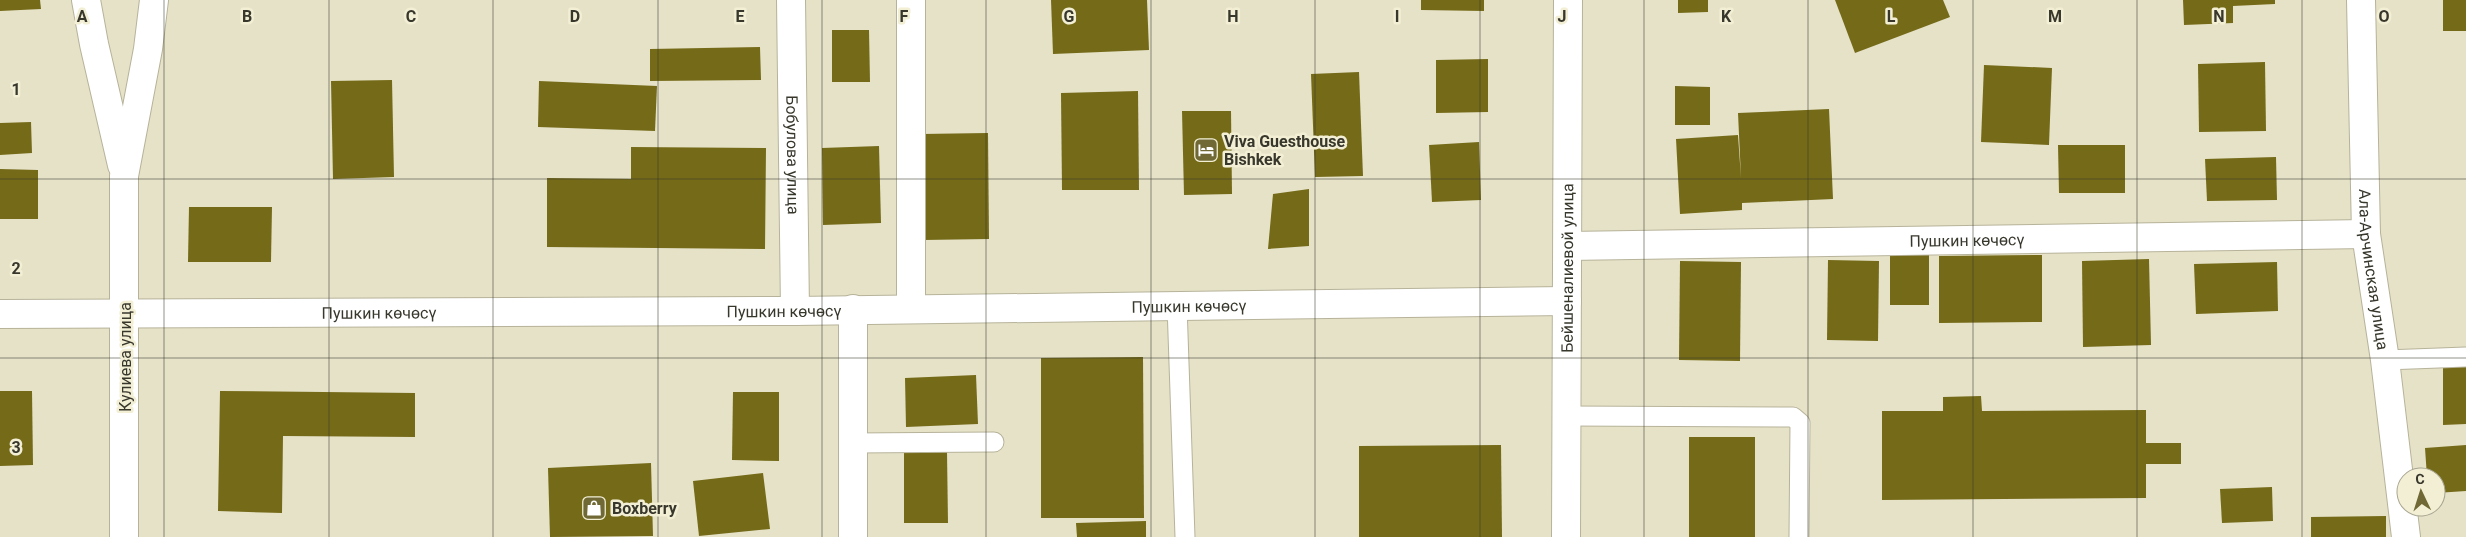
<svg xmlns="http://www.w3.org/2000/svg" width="2466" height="537" font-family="Roboto,sans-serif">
<rect width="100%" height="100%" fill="#e5e2c8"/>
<!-- building -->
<g fill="#756a18">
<path d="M0 0H40L41 9 0 11Z"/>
<path d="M1051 0H1147L1149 50 1053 54Z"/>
<path d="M1421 0H1484V11L1421 10Z"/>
<path d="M1678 0H1708V12L1678 13Z"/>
<path d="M1835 0H1943L1950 17 1855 53Z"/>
<path d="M2183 0H2275V4L2233 6V23L2184 25Z"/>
<rect x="2443" y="0" width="23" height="31"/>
<path d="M832 30H869L870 82H832Z"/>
<path d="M760 47 761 80 650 81V49Z"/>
<path d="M1488 59V112L1436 113V60Z"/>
<path d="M2265 62 2266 131 2199 132 2198 64Z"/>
<path d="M1984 65 2052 68 2049 145 1981 142Z"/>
<path d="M1359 72 1363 176 1315 177 1311 74Z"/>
<path d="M392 80 394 177 333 179 331 81Z"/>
<path d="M539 81 657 86 655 131 538 127Z"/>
<path d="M1675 86 1710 87V125H1675Z"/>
<path d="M1138 91 1139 190H1062L1061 93Z"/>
<path d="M1829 109 1833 199 1742 203V210L1680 214 1676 139 1738 135 1741 178 1738 113Z"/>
<path d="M1182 111H1231L1232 194 1184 195Z"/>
<path d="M31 122 32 153 0 155V123Z"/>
<path d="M988 133 989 239 923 240 921 134Z"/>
<path d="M1479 142 1481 200 1432 202 1429 145Z"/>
<path d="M2058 145H2125V193H2059Z"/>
<path d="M879 146 881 223 823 225 822 148Z"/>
<path d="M631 147 766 148 765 249 547 247V178L631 179Z"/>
<path d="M2276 157 2277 200 2207 201 2205 159Z"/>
<path d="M0 169 38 170V219H0Z"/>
<path d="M1309 189V246L1268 249 1273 194Z"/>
<path d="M189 207H272L271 262H188Z"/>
<rect x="1890" y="255" width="39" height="50"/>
<path d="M2042 255V322L1939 323V256Z"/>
<path d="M2149 259 2151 345 2083 347 2082 261Z"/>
<path d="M1828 260 1879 261 1878 341 1827 340Z"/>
<path d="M1680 261 1741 262 1740 361 1679 360Z"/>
<path d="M2277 262 2278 311 2196 314 2194 264Z"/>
<path d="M1143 357 1144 518H1041V358Z"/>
<path d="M2443 367H2466V424L2443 425Z"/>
<path d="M976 375 978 424 906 427 905 378Z"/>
<path d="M0 391H32L33 465 0 466Z"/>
<path d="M220 391 415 393V437L283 436 282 513 218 511Z"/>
<path d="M733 392H779V461L732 460Z"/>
<path d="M1981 396 1982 411 2146 410V443H2181V464H2146V498L1882 500V411H1943V397Z"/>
<rect x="1689" y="437" width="66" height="100"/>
<path d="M1501 445 1502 537H1359V446Z"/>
<path d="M2466 445V491L2436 493V477H2427L2425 448Z"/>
<path d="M947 452 948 523H904V453Z"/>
<path d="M651 463 653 536 550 537 548 468Z"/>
<path d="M763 473 770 529 699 536 693 481Z"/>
<path d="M2272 487 2273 521 2222 523 2220 489Z"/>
<path d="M2386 516V537H2311V517Z"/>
<path d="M1146 521V537H1077L1076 523Z"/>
</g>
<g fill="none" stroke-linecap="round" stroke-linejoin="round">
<!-- service casing -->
<g stroke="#b7b39a" stroke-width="21">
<g id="service">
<path d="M1177 305 1185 537"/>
<path d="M2385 360 2466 357"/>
<path d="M1567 416 1793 417 1800 423 1799 537"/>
<path d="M853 443 994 442"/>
</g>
</g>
<!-- minor casing -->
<g stroke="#b7b39a" stroke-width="30">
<g id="minor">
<path id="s1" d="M791 0 795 311"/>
<path d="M911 0V308"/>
<path id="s2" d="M2361 0 2366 234 2385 360 2406 537"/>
<path id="s3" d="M1568 246 2366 234"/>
<path d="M853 309V537"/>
<path id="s4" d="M0 314 795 311 1567 301"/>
</g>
</g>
<!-- tertiary casing -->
<g stroke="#b7b39a" stroke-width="30">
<g id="tertiary">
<path d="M86 0 94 44 122 165"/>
<path d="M124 537V176L148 49 154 0"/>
<path id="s5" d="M1566 537 1568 0"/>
</g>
</g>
<!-- service -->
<use href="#service" stroke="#fff" stroke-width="19"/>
<!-- minor -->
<use href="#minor" stroke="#fff" stroke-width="28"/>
<!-- tertiary -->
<use href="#tertiary" stroke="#fff" stroke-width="28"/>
</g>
<!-- grid -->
<path fill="none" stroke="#38372c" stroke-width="1" stroke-opacity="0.55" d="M164 0V537M329 0V537M493 0V537M658 0V537M822 0V537M986 0V537M1151 0V537M1315 0V537M1480 0V537M1644 0V537M1808 0V537M1973 0V537M2137 0V537M2302 0V537M0 179H2466M0 358H2466"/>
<!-- icons -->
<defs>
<g id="hotel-square" transform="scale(1.25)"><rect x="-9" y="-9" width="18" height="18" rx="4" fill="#706835" stroke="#f2efd5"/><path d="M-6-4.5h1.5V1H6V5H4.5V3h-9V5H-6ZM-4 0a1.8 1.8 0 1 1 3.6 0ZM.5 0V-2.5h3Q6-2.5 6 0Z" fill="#fff"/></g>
<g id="shop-square" transform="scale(1.25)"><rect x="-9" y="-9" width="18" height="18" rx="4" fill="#706835" stroke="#f2efd5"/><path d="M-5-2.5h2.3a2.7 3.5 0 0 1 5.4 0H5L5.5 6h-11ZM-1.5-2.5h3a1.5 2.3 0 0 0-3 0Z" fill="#fff"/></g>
</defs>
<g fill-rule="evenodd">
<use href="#hotel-square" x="1206" y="150"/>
<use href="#shop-square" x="594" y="508"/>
</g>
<g text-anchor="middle" stroke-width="5" stroke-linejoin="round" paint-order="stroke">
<!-- poi labels -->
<g font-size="16" font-weight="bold" fill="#38372c" stroke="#f2efd5" text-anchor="start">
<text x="1224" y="147">Viva Guesthouse<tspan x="1224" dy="18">Bishkek</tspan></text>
<text x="612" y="514">Boxberry</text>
</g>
<!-- street labels -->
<g font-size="16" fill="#38372c" stroke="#f2efd5">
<text dy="6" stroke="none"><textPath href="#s1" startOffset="155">Бобулова улица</textPath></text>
<text dy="6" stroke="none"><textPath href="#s3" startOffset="399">Пушкин көчөсү</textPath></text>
<text dy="6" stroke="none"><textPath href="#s5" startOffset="269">Бейшеналиевой улица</textPath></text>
<text dy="6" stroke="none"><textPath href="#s2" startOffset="270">Ала-Арчинская улица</textPath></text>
<text dy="6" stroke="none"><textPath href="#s4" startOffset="1189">Пушкин көчөсү</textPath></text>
<text dy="6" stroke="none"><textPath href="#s4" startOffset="784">Пушкин көчөсү</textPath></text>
<text dy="6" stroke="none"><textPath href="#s4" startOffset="379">Пушкин көчөсү</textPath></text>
<text transform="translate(125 357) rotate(-90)" y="6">Кулиева улица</text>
</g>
</g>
<g font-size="16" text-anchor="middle" font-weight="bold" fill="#38372c" stroke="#f2efd5" stroke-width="5" stroke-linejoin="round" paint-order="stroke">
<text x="82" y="22">A</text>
<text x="247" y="22">B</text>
<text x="411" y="22">C</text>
<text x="575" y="22">D</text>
<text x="740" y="22">E</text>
<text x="904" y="22">F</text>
<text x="1069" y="22">G</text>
<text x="1233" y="22">H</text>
<text x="1397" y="22">I</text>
<text x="1562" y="22">J</text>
<text x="1726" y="22">K</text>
<text x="1891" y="22">L</text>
<text x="2055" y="22">M</text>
<text x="2219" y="22">N</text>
<text x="2384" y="22">O</text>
<text x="16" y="95">1</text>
<text x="16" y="274">2</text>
<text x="16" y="453">3</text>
</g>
<!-- north arrow -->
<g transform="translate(2421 492) rotate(356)"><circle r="24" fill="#f2efd5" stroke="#a8a591"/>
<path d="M0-4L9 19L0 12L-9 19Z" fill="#706835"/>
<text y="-8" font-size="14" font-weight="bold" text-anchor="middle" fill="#38372c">С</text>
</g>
</svg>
